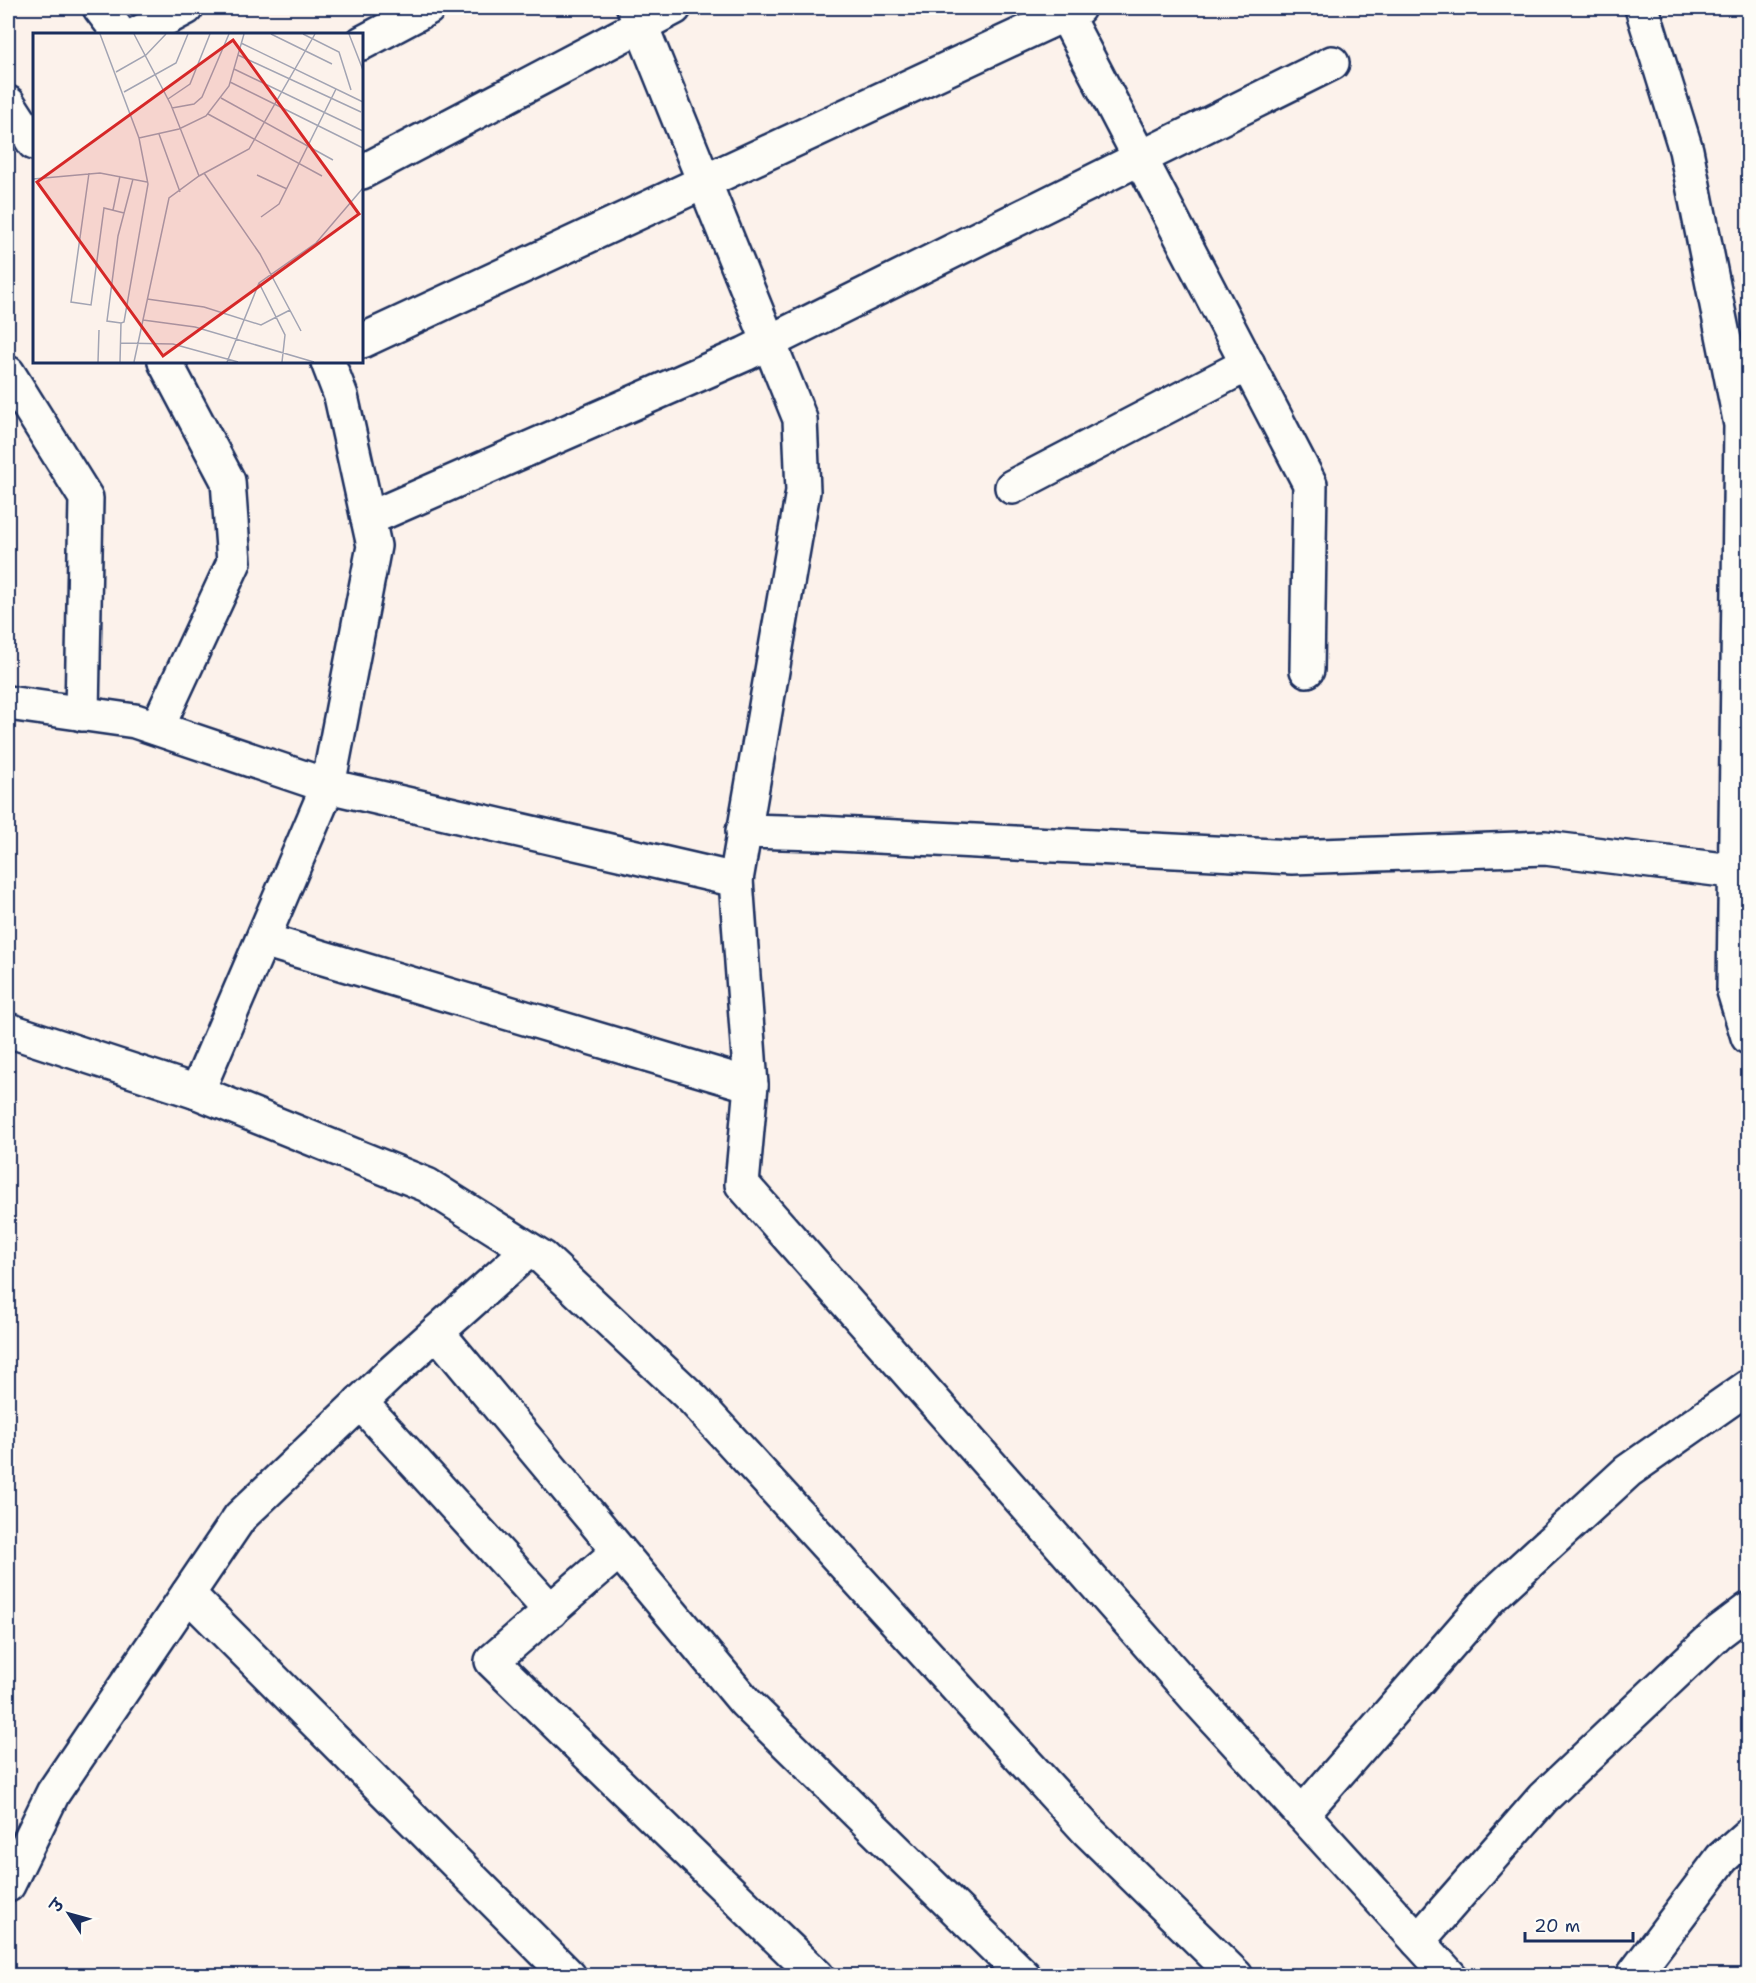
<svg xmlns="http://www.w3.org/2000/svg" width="1756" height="1983" font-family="'Shantell Sans','Playpen Sans Deva',sans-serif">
<rect width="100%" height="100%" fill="#fcf2eb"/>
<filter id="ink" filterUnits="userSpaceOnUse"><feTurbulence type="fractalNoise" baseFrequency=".0167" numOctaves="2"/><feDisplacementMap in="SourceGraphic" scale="12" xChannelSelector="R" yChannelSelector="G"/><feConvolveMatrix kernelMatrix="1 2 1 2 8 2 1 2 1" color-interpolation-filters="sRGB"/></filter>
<g filter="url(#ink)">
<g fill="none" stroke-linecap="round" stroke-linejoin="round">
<!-- minor casing -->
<g stroke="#1b2f5e" stroke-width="38">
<g id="minor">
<path d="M100 8 120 34"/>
<path d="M634 8 800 419 803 491 736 880 751 1085 742 1184 1198 1700 1450 1976"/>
<path d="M1062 8 1310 484 1307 670"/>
<path d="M1642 8 1686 150 1741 425 1734 991 1748 1037"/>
<path d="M137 34 186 8"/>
<path d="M362 43 428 8"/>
<path d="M8 103 34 143"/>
<path d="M362 172 674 8"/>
<path d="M362 341 1078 8"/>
<path d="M8 373 86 498 82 714"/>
<path d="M1012 487 1248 364"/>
<path d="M368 519 745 354 1332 63"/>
<path d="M8 703 135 721 328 786 736 880"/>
<path d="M157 728 234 562 228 481 165 362"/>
<path d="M743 831 818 833 1292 857 1545 848 1748 873"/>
<path d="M263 940 751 1085"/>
<path d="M8 1030 197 1092 427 1185 543 1258 694 1400 1088 1831 1236 1976"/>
<path d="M197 1092 328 786 374 546 341 396 328 362"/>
<path d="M437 1332 745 1702 1024 1976"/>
<path d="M360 1402 551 1611"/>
<path d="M619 1551 492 1661 817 1976"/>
<path d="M188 1594 569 1976"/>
<path d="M1302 1814 1490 1598 1628 1471 1748 1387"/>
<path d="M8 1885 53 1793 240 1517 390 1374 529 1250"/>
<path d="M1418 1941 1543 1798 1719 1632 1748 1610"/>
<path d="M1633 1976 1722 1858 1748 1835"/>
</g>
</g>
<!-- minor -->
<use href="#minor" stroke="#fdfcf7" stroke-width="33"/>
</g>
</g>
<!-- overview -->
<g transform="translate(33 33)">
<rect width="330" height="330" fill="#fcf2eb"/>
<path fill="none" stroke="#a2a4b3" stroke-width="1.5" d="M67 1 106 105 115 151 91 289 88 290 87 329M101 1 138 72 166 143M238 1 299 31M270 1 306 19 318 57M316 1 330 37M208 10 330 69M205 22 328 79M201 36 330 98M83 39 113 22 133 1M197 49 330 115M91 59 143 30 155 1M188 65 300 127M135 66 157 51 177 1M139 75 161 71 169 64 196 1M175 81 289 143M126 101 147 159M106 105 146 96 173 83 196 53 211 1M56 140 38 269 58 272 71 175 91 180M171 140 227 221 268 298M224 142 254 156M0 146 67 140 114 149M80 177 87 143M228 184 246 171 303 56M226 250 252 302 249 329M114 266 171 274 228 292 257 277M110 287 162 294 281 329M88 290 74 288 85 203 100 146M87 310 140 311 205 329M65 329 66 297M101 329 136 165 166 143 216 116 282 1M194 329 226 250 283 210 330 155"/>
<path fill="#d62828" fill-opacity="0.15" stroke="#d62828" stroke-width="3" d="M200 7 326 181 130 323 4 149Z"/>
<rect width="330" height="330" fill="none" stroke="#1b2f5e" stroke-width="3"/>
</g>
<!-- margin -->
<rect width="1756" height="1983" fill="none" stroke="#fdfcf7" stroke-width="30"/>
<rect x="15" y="15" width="1726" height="1953" fill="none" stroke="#1b2f5e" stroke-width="2" filter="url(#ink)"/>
<!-- north arrow -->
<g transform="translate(69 1914) rotate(306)" stroke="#fdfcf7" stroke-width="4.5" paint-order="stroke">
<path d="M0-4.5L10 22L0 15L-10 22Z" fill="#1b2f5e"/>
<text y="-9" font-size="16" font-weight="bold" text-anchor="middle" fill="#1b2f5e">उ</text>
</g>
<!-- scale -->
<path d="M1525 1932v9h108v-9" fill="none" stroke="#1b2f5e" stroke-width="3"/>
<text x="1534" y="1932" font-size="18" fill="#1b2f5e" stroke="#fdfcf7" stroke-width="4.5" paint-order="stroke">20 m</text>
</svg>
